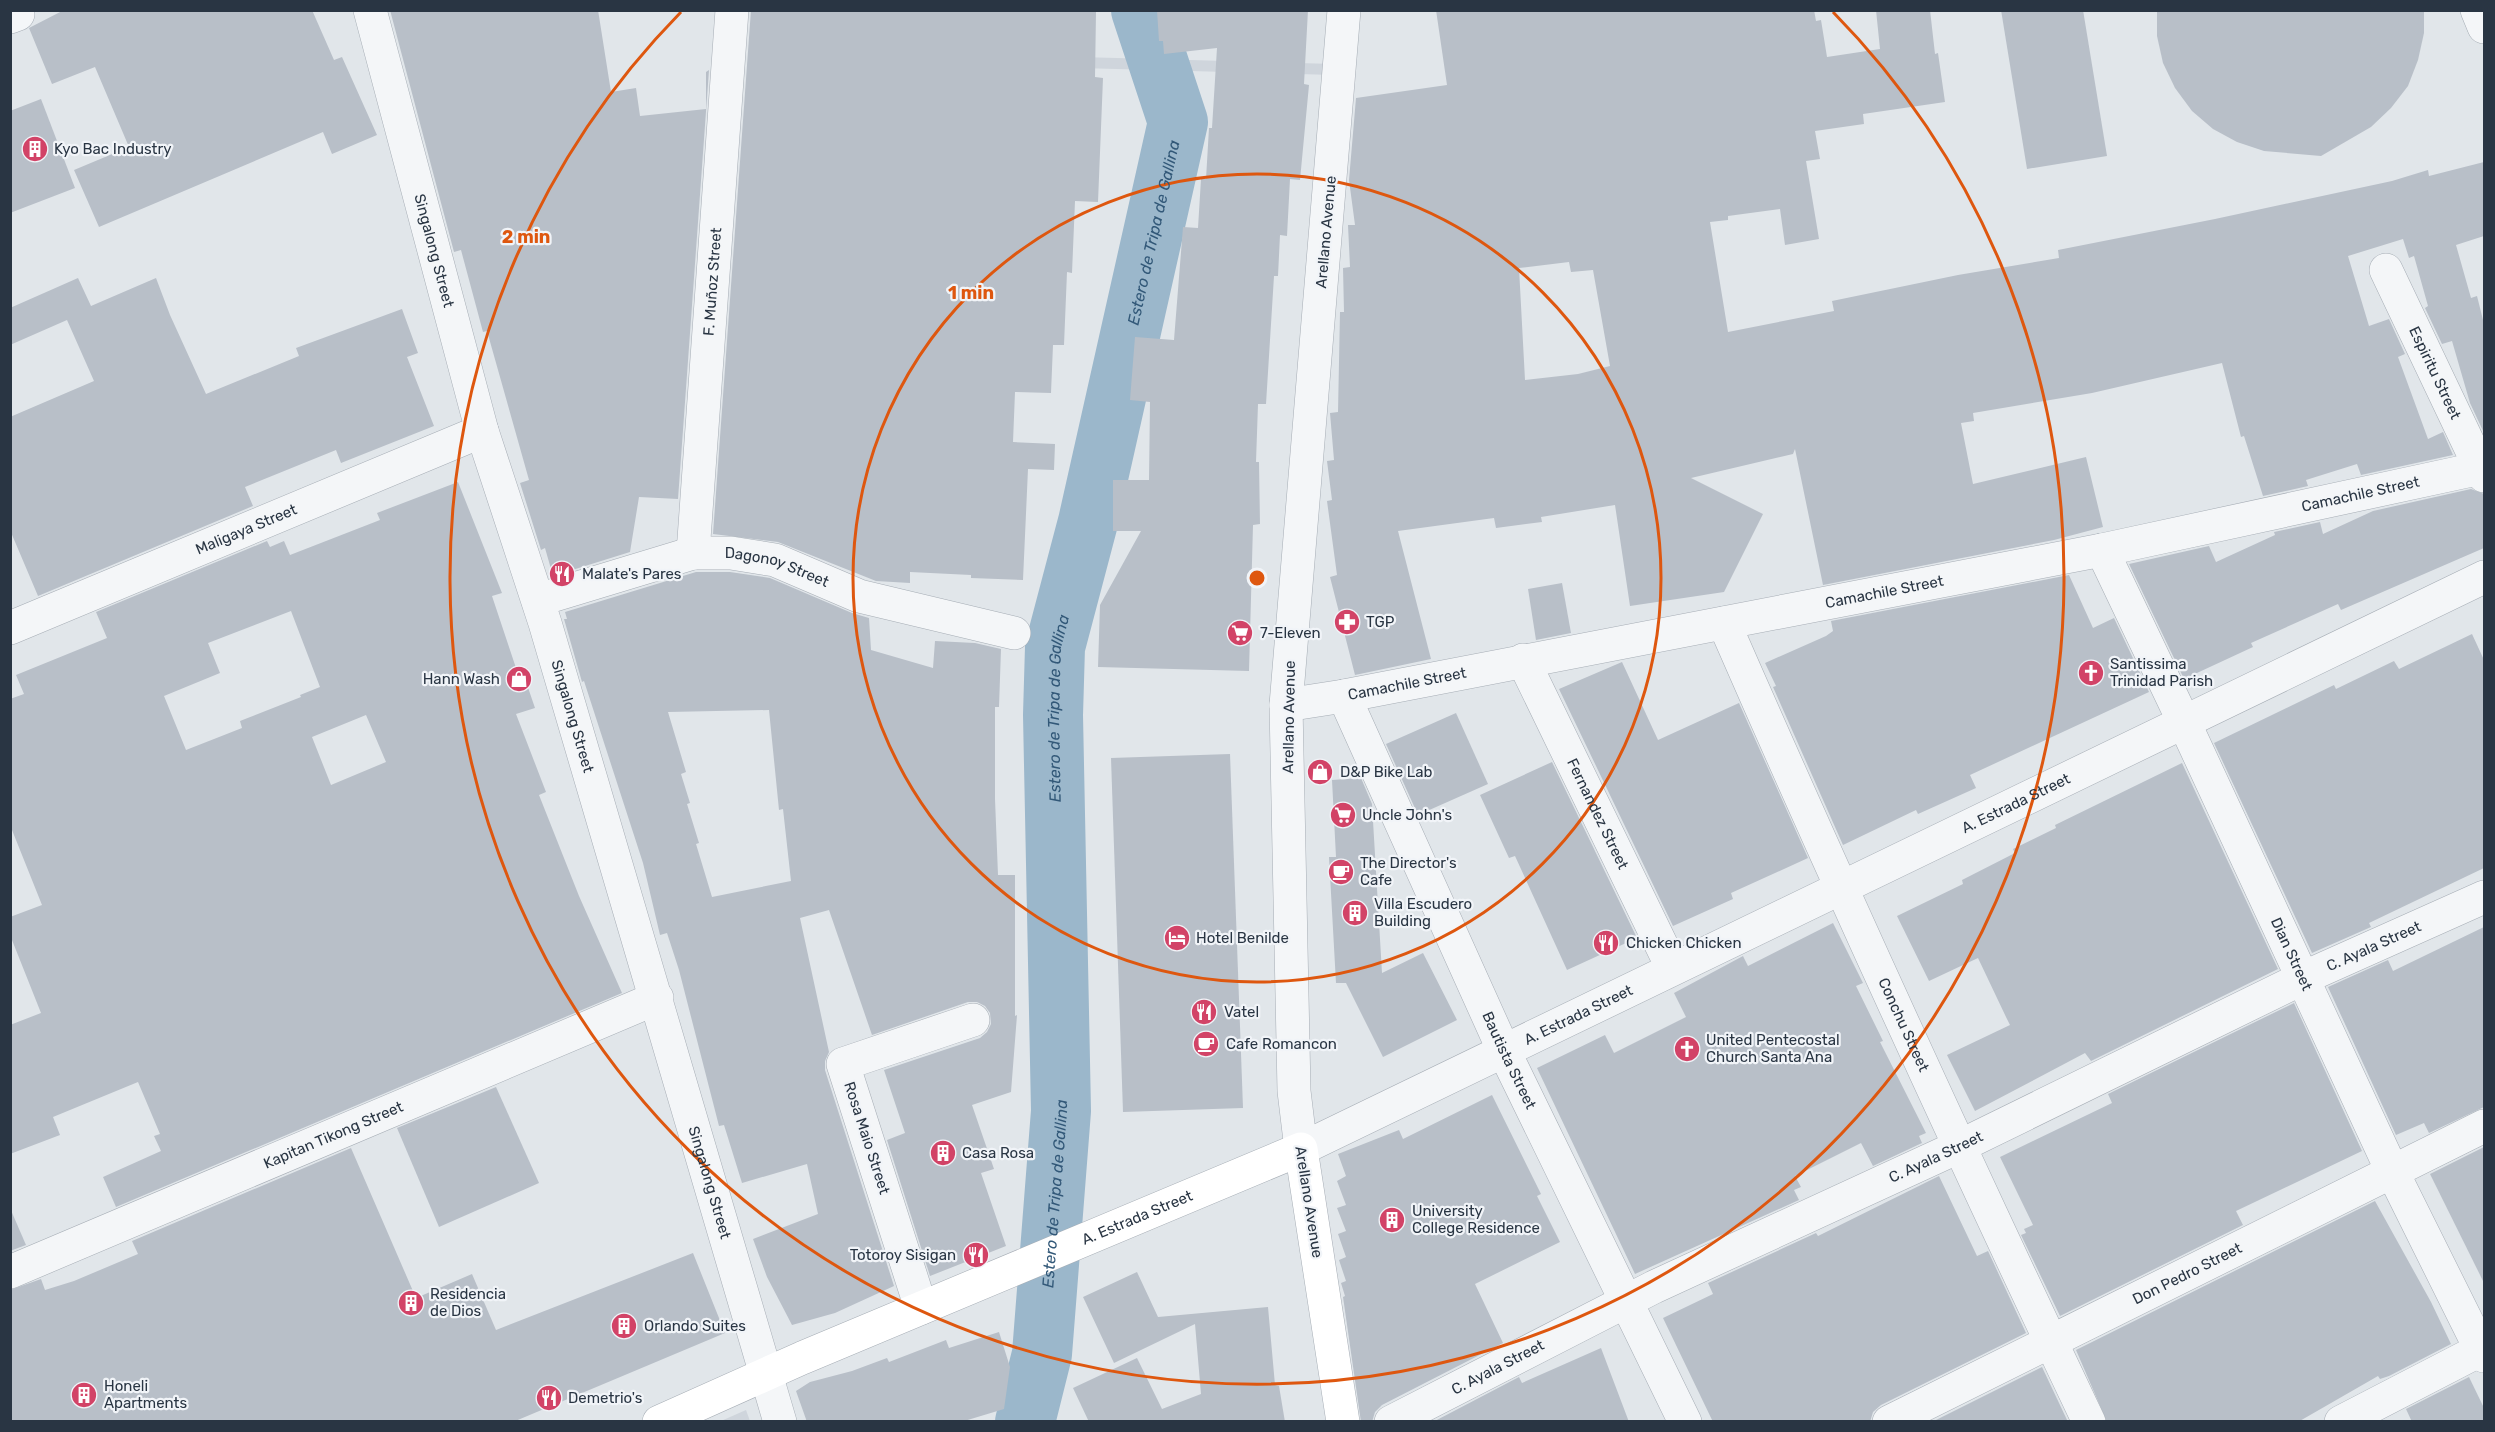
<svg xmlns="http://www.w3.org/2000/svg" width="2495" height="1432" font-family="Rubik,sans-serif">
<rect width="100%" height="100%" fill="#e1e6ea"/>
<!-- built -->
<g fill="#cfd5dc">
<path d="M904 52 1334 64V75L904 63Z"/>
<path d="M746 1410 750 1421H721Z"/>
</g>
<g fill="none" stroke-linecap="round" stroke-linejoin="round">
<!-- river -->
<path stroke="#9bb7cb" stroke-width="60" id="s1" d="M1025 1422 1042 1354 1061 1111 1053 715 1055 647 1088 522 1178 122 1141 10"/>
</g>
<!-- building -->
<g fill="#b8bfc8" fill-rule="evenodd">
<path d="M64 10H312L334 60 342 57 377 135 332 154 323 132 99 227 74 170 129 147 95 67 52 84 29 28Z"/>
<path d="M390 10H598L611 92 636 88 640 116 706 109V72L709 70 678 499 639 497 630 552 553 576 545 548 541 550 520 483 529 480 487 331 483 332 461 250 454 252Z"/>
<path d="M751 10 1096 12 1095 77 1103 78 1098 202 1075 201 1072 273 1067 272 1064 345H1053L1051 393 1015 392 1013 442 1055 444 1054 470 1028 469 1023 580 971 578V575L910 572V583L876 581 778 542 713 534Z"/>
<path d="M1157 10H1308L1304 84 1309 85 1300 180 1290 179 1287 236 1280 235 1278 276H1274L1266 404H1258L1256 462H1259L1260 524 1253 525 1249 671 1098 667 1100 605 1141 531H1113V480H1149L1150 402 1130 400 1135 337 1174 340 1183 227 1198 228 1201 179H1206L1209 128H1212L1217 48 1164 54 1163 41H1159Z"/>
<path d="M1436 10H1814L1816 21 1821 20 1827 57 1880 49 1876 10H1930L1935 54 1938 53 1945 102 1863 114 1864 124 1815 131 1820 159 1806 161 1819 239 1785 245 1780 209 1728 216V220L1710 222 1728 332 1834 311 1832 301 1958 275 2059 258 2058 250 2215 219 2392 181 2428 170 2429 176 2484 162V236L2456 245 2471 298 2477 296 2484 324V433L2470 403 2452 341 2442 344 2425 308 2428 306 2414 256 2409 258 2403 239 2348 256 2369 326 2389 319 2405 354 2398 357 2428 439 2443 432 2453 455 2361 475 2357 464 2306 480 2308 486 2263 496 2244 436 2241 437 2222 363 2092 393 1973 413 1974 421 1961 423 1973 484 2086 457 2103 527 2054 540 1823 585 1795 449 1793 454 1691 478 1763 514 1724 592 1630 606 1615 505 1541 517 1542 522 1496 528 1494 518 1398 531 1431 659 1355 675 1330 577 1337 575 1327 501 1332 500 1327 461 1334 460 1330 413 1338 412 1340 312H1344L1343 268 1350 267 1348 225H1355L1349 180 1356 98 1447 85ZM1569 262 1571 272 1593 270 1610 366 1578 374 1525 380 1519 268Z"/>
<path d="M2001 10H2083L2107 156 2027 169Z"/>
<path d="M2157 10H2424V33L2418 60 2408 86 2391 108 2371 127 2321 156 2264 151 2237 142 2213 129 2192 111 2175 88 2163 63 2157 36Z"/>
<path d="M41 99 75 188 10 213V111Z"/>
<path d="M78 278 91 306 156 278 170 315 206 394 299 356 296 348 402 309 418 353 407 357 434 426 341 463 336 450 245 487 253 506 38 596 10 530V417L94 381 67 320 10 345V308Z"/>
<path d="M458 482 502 593 492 596 517 671 522 670 535 708 516 714 546 792 539 795 579 896 622 993 116 1207 103 1177 161 1151 154 1136 160 1134 138 1082 53 1117 60 1135 10 1154V1025L41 1013 10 935V917L42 905 10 825V699L24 694 16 675 107 638 96 612 267 541 270 547 284 541 290 555 380 520 377 513ZM291 611 320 687 300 695 301 697 240 721 242 728 186 750 164 696 220 673 208 643ZM366 715 386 762 331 785 312 737Z"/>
<path d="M2471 489 2484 494V548L2341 610 2338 604 2251 643 2253 647 2184 679 2129 564 2209 546 2216 562 2275 535 2274 532 2320 522 2323 534 2373 511Z"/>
<path d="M696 572H730L770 578 852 613 869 618 871 650 933 668 935 641 975 643 1001 649 999 707H995V799L998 875H1015V1016L1017 1015 1011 1092 972 1105 994 1169 981 1173 1006 1246 930 1276 887 1140 905 1133 884 1070 980 1038 987 1032 991 1024 990 1013 985 1006 977 1002H968L872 1035 829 910 800 918 829 1052 825 1061V1070L894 1286 835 1313 792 1325 767 1277 753 1239 818 1214 807 1164 742 1183 724 1125 719 1126 679 970 667 933 660 935 643 863 584 681 582 682 564 619H567L565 612ZM769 710 779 810 783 809 791 881 712 897 696 844 699 843 687 804 690 803 681 774 686 772 668 712Z"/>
<path d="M2069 575 2093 628 2114 618 2149 692 1970 775 1976 788 1918 814 1916 810 1843 845 1773 687 1776 686 1765 663 1826 636 1833 631 1831 621Z"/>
<path d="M1562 583 1571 633 1536 640 1528 589Z"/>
<path d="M2472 634 2484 660V868L2369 923 2371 927 2312 953 2214 743 2334 685 2336 689 2394 661 2399 669Z"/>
<path d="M1622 662 1658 740 1739 703 1808 858 1731 893 1733 899 1673 926 1559 689Z"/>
<path d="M1456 713 1488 784 1418 815 1386 744Z"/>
<path d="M1230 754 1243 1108 1123 1112 1111 758Z"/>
<path d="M1552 762 1637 938 1567 970 1515 856 1509 858 1480 795Z"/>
<path d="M2182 763 2278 969 2091 1061 2085 1053 1975 1111 1947 1055 2010 1025 2006 1017 1978 958 1929 981 1897 916 1963 884 1962 880 2015 853 2013 849 2056 828 2055 825Z"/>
<path d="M1361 778 1372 804 1382 973 1423 953 1457 1020 1383 1057 1346 983H1336L1329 857H1336L1332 780Z"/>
<path d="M1833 923 1863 983 1856 986 1883 1041 1880 1042 1926 1133 1919 1136 1922 1143 1873 1166 1861 1143 1795 1176 1801 1187 1794 1190 1799 1200 1635 1274 1537 1068 1605 1035 1614 1053 1686 1017 1674 993 1743 956 1748 966Z"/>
<path d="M2484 927V1107L2429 1133 2424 1123 2396 1135 2328 987 2388 960 2393 971Z"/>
<path d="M2294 1003 2362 1151 2236 1211 2243 1225 2060 1316 2021 1235 2026 1233 2024 1229 2033 1225 2000 1157 2112 1103 2108 1094Z"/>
<path d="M496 1087 539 1183 439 1227 397 1128Z"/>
<path d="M1492 1095 1541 1194 1537 1196 1560 1242 1475 1284 1503 1343 1382 1405 1375 1412 1372 1422H1361L1343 1297 1345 1296 1341 1283 1346 1281 1339 1260 1346 1257 1338 1234 1346 1231 1337 1208 1346 1205 1337 1181 1346 1176 1338 1154 1399 1130 1403 1139Z"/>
<path d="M2484 1147V1283L2430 1174Z"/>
<path d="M351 1148 416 1298 472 1274 496 1330 693 1253 725 1333 513 1422H10V1290L41 1279 45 1290 74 1281 138 1254 132 1241Z"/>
<path d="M1939 1176 1977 1256 1988 1251 2026 1333 1881 1405 1873 1412 1870 1422H1713L1663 1318 1713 1294 1708 1283 1816 1233 1818 1236Z"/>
<path d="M2375 1201 2431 1302 2451 1344 2389 1376 2380 1379 2378 1376 2298 1422H2107L2076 1350Z"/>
<path d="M10 1208 26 1245 10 1251Z"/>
<path d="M1137 1272 1158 1317 1268 1307 1275 1385 1279 1386 1285 1422H1089L1073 1388 1137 1358 1162 1409 1201 1394 1195 1324 1114 1363 1083 1297Z"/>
<path d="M999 1332 1010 1367 1004 1409 961 1422H807L796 1391 810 1382 852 1371 887 1358 889 1362 946 1340 949 1348Z"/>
<path d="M1601 1348 1629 1422H1433L1519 1377 1522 1383Z"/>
<path d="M2042 1367 2068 1422H1932Z"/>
<path d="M2469 1377 2484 1408V1422H2412L2406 1409Z"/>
</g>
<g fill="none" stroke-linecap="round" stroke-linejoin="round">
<!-- minor casing -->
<g stroke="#a6adb5" stroke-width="34">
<g id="minor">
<path d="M2477 10 2484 27"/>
<path d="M10 17 18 14"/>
<path id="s2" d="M2386 270 2484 476"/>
<path d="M2102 550 2183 720"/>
<path id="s3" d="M693 553 732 10"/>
<path id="s4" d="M538 600 693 553H731L775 560 859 596 1014 633"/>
<path id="s5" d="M1724 623C1841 891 1963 1157 2089 1422"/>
<path id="s6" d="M10 628 482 431"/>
<path id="s7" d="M1523 660 1672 967"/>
<path id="s8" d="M1344 696 1503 1049 1685 1422"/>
<path id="s9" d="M1286 705 1344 696 2102 550 2481 468"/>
<path id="s10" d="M10 1272 657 998"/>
<path d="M921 1308 843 1064 973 1020"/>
<path id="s11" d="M1391 1422 1654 1287 1958 1147 2305 977 2484 897"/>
<path id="s12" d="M1889 1422 2484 1126"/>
<path d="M2341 1422 2484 1348"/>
</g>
</g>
<!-- tertiary casing -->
<g stroke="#a6adb5" stroke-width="34">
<g id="tertiary">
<path id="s13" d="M370 10 482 431 545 623 780 1422"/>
<path id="s14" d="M1344 10 1286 705 1294 1091 1301 1149 2484 577"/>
<path id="s15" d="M2183 720 2393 1173 2484 1356"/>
</g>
</g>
<!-- secondary casing -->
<g stroke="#a6adb5" stroke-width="34">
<g id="secondary">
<path id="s16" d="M659 1422 802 1358 1301 1149 1343 1422"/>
</g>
</g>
<!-- minor -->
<use href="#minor" stroke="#f4f6f8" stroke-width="33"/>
<!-- tertiary -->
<use href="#tertiary" stroke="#f4f6f8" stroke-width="33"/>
<!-- secondary -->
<use href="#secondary" stroke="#fff" stroke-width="33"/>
</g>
<!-- distance rings -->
<g fill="none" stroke="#de570f" stroke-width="3">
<circle cx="1257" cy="578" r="404"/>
<path d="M1833 12A807 807 0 1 1 681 12"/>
</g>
<!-- icons -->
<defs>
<g id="building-disc" transform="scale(1.35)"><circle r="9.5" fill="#d24367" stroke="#f1f4f8"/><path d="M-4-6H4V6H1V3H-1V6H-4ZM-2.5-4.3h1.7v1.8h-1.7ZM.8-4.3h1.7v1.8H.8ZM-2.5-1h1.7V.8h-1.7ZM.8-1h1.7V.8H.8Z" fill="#fff"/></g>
<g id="restaurant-disc" transform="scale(1.35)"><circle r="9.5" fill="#d24367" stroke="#f1f4f8"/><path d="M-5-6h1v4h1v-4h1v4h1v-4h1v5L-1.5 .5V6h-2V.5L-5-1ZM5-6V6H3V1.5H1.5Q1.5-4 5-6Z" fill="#fff"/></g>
<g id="pharmacy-disc" transform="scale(1.35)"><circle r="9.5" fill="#d24367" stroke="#f1f4f8"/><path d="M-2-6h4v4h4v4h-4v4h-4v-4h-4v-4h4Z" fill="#fff"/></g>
<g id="supermarket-disc" transform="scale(1.35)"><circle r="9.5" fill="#d24367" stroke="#f1f4f8"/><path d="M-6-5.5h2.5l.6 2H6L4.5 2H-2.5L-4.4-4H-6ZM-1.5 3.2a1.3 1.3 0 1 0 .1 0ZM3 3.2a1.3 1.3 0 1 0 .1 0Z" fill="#fff"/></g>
<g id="church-disc" transform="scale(1.35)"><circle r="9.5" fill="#d24367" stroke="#f1f4f8"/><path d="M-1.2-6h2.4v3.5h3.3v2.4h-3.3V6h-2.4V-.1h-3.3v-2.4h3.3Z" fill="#fff"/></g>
<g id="shop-disc" transform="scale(1.35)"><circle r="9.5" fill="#d24367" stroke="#f1f4f8"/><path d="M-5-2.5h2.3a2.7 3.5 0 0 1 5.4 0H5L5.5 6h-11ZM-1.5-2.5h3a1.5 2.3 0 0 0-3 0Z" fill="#fff"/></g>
<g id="cafe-disc" transform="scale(1.35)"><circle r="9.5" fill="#d24367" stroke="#f1f4f8"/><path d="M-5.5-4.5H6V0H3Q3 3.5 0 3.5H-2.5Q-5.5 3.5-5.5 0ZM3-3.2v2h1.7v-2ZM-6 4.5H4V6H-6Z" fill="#fff"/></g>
<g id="hotel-disc" transform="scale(1.35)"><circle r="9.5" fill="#d24367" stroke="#f1f4f8"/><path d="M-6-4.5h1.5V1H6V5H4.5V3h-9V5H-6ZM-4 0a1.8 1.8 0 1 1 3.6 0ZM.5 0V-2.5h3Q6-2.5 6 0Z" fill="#fff"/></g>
</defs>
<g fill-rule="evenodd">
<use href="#building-disc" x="35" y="149"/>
<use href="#restaurant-disc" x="562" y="574"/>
<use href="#pharmacy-disc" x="1347" y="622"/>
<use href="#supermarket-disc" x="1240" y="633"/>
<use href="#church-disc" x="2091" y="673"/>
<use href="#shop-disc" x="519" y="679"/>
<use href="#shop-disc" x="1320" y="772"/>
<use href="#supermarket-disc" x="1343" y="815"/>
<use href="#cafe-disc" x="1341" y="872"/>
<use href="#building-disc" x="1355" y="913"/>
<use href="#hotel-disc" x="1177" y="938"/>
<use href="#restaurant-disc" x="1606" y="943"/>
<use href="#restaurant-disc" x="1204" y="1012"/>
<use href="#cafe-disc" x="1206" y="1044"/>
<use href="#church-disc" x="1687" y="1049"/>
<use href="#building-disc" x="943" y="1153"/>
<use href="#building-disc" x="1392" y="1220"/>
<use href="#restaurant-disc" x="976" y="1255"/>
<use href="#building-disc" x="411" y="1303"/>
<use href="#building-disc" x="624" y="1326"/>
<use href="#building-disc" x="84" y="1395"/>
<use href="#restaurant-disc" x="549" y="1398"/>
</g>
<g text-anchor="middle" stroke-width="4.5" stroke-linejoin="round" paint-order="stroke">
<!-- poi labels -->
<g font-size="15" fill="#293543" stroke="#f1f4f8" text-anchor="start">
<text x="54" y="154">Kyo Bac Industry</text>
<text x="582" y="579">Malate's Pares</text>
<text x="1366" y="627">TGP</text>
<text x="1260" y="638">7-Eleven</text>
<text x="2110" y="669">Santissima<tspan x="2110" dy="17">Trinidad Parish</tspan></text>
<text x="500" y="684" text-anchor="end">Hann Wash</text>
<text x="1340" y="777">D&amp;P Bike Lab</text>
<text x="1362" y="820">Uncle John's</text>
<text x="1360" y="868">The Director's<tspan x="1360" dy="17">Cafe</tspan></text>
<text x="1374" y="909">Villa Escudero<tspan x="1374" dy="17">Building</tspan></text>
<text x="1196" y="943">Hotel Benilde</text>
<text x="1626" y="948">Chicken Chicken</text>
<text x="1224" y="1017">Vatel</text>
<text x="1706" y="1045">United Pentecostal<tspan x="1706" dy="17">Church Santa Ana</tspan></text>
<text x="1226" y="1049">Cafe Romancon</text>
<text x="962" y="1158">Casa Rosa</text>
<text x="1412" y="1216">University<tspan x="1412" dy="17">College Residence</tspan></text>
<text x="956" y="1260" text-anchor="end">Totoroy Sisigan</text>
<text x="430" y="1299">Residencia<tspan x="430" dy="17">de Dios</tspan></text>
<text x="644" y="1331">Orlando Suites</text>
<text x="104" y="1391">Honeli<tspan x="104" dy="17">Apartments</tspan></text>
<text x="568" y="1403">Demetrio's</text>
</g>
<!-- street labels -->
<g font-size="15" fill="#293543" stroke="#f1f4f8">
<text transform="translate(1326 232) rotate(-85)" y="5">Arellano Avenue</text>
<text dy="5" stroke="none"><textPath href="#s13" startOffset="249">Singalong Street</textPath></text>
<text dy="5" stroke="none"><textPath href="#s3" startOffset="272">F. Muñoz Street</textPath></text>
<text dy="5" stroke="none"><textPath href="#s2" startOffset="114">Espiritu Street</textPath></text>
<text dy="5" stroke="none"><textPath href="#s9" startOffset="1095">Camachile Street</textPath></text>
<text dy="5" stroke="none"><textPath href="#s6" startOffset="256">Maligaya Street</textPath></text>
<text dy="5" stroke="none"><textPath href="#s4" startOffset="248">Dagonoy Street</textPath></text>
<text dy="5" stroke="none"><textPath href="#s9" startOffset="609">Camachile Street</textPath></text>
<text dy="5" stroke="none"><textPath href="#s9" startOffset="123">Camachile Street</textPath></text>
<text dy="5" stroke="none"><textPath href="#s13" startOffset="735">Singalong Street</textPath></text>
<text transform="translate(1289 717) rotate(-89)" y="5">Arellano Avenue</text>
<text dy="5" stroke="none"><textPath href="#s14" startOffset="1936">A. Estrada Street</textPath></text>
<text dy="5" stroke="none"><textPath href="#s7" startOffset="171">Fernandez Street</textPath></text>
<text dy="5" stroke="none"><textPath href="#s11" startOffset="1092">C. Ayala Street</textPath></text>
<text dy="5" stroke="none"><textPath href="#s15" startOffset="258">Dian Street</textPath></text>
<text dy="5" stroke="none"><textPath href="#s14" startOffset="1450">A. Estrada Street</textPath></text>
<text dy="5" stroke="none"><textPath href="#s5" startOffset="440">Conchu Street</textPath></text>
<text dy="5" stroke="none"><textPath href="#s8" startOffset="400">Bautista Street</textPath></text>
<text dy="5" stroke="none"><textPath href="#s10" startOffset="351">Kapitan Tikong Street</textPath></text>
<text transform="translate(867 1138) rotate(72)" y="5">Rosa Maio Street</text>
<text dy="5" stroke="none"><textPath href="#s11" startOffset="606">C. Ayala Street</textPath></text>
<text dy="5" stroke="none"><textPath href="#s13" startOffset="1221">Singalong Street</textPath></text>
<text transform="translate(1309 1202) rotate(81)" y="5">Arellano Avenue</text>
<text dy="5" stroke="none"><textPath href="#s16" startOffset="520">A. Estrada Street</textPath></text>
<text dy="5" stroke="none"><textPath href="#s12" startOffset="333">Don Pedro Street</textPath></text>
<text dy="5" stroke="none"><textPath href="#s11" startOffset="120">C. Ayala Street</textPath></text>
</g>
<!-- water labels -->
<g font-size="16" font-style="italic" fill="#325878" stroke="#f1f4f8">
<text dy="6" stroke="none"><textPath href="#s1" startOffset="1204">Estero de Tripa de Gallina</textPath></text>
<text dy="6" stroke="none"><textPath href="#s1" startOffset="717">Estero de Tripa de Gallina</textPath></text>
<text dy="6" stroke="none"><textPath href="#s1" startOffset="231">Estero de Tripa de Gallina</textPath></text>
</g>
</g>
<circle cx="1257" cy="578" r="9" fill="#de570f" stroke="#f1f4f8" stroke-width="3"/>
<g font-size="18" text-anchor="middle" font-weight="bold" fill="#de570f" stroke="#f1f4f8" stroke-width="4.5" stroke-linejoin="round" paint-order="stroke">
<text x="526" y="243">2 min</text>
<text x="971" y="299">1 min</text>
</g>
<!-- border -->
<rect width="2495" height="1432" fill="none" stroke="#293543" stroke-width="24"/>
</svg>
